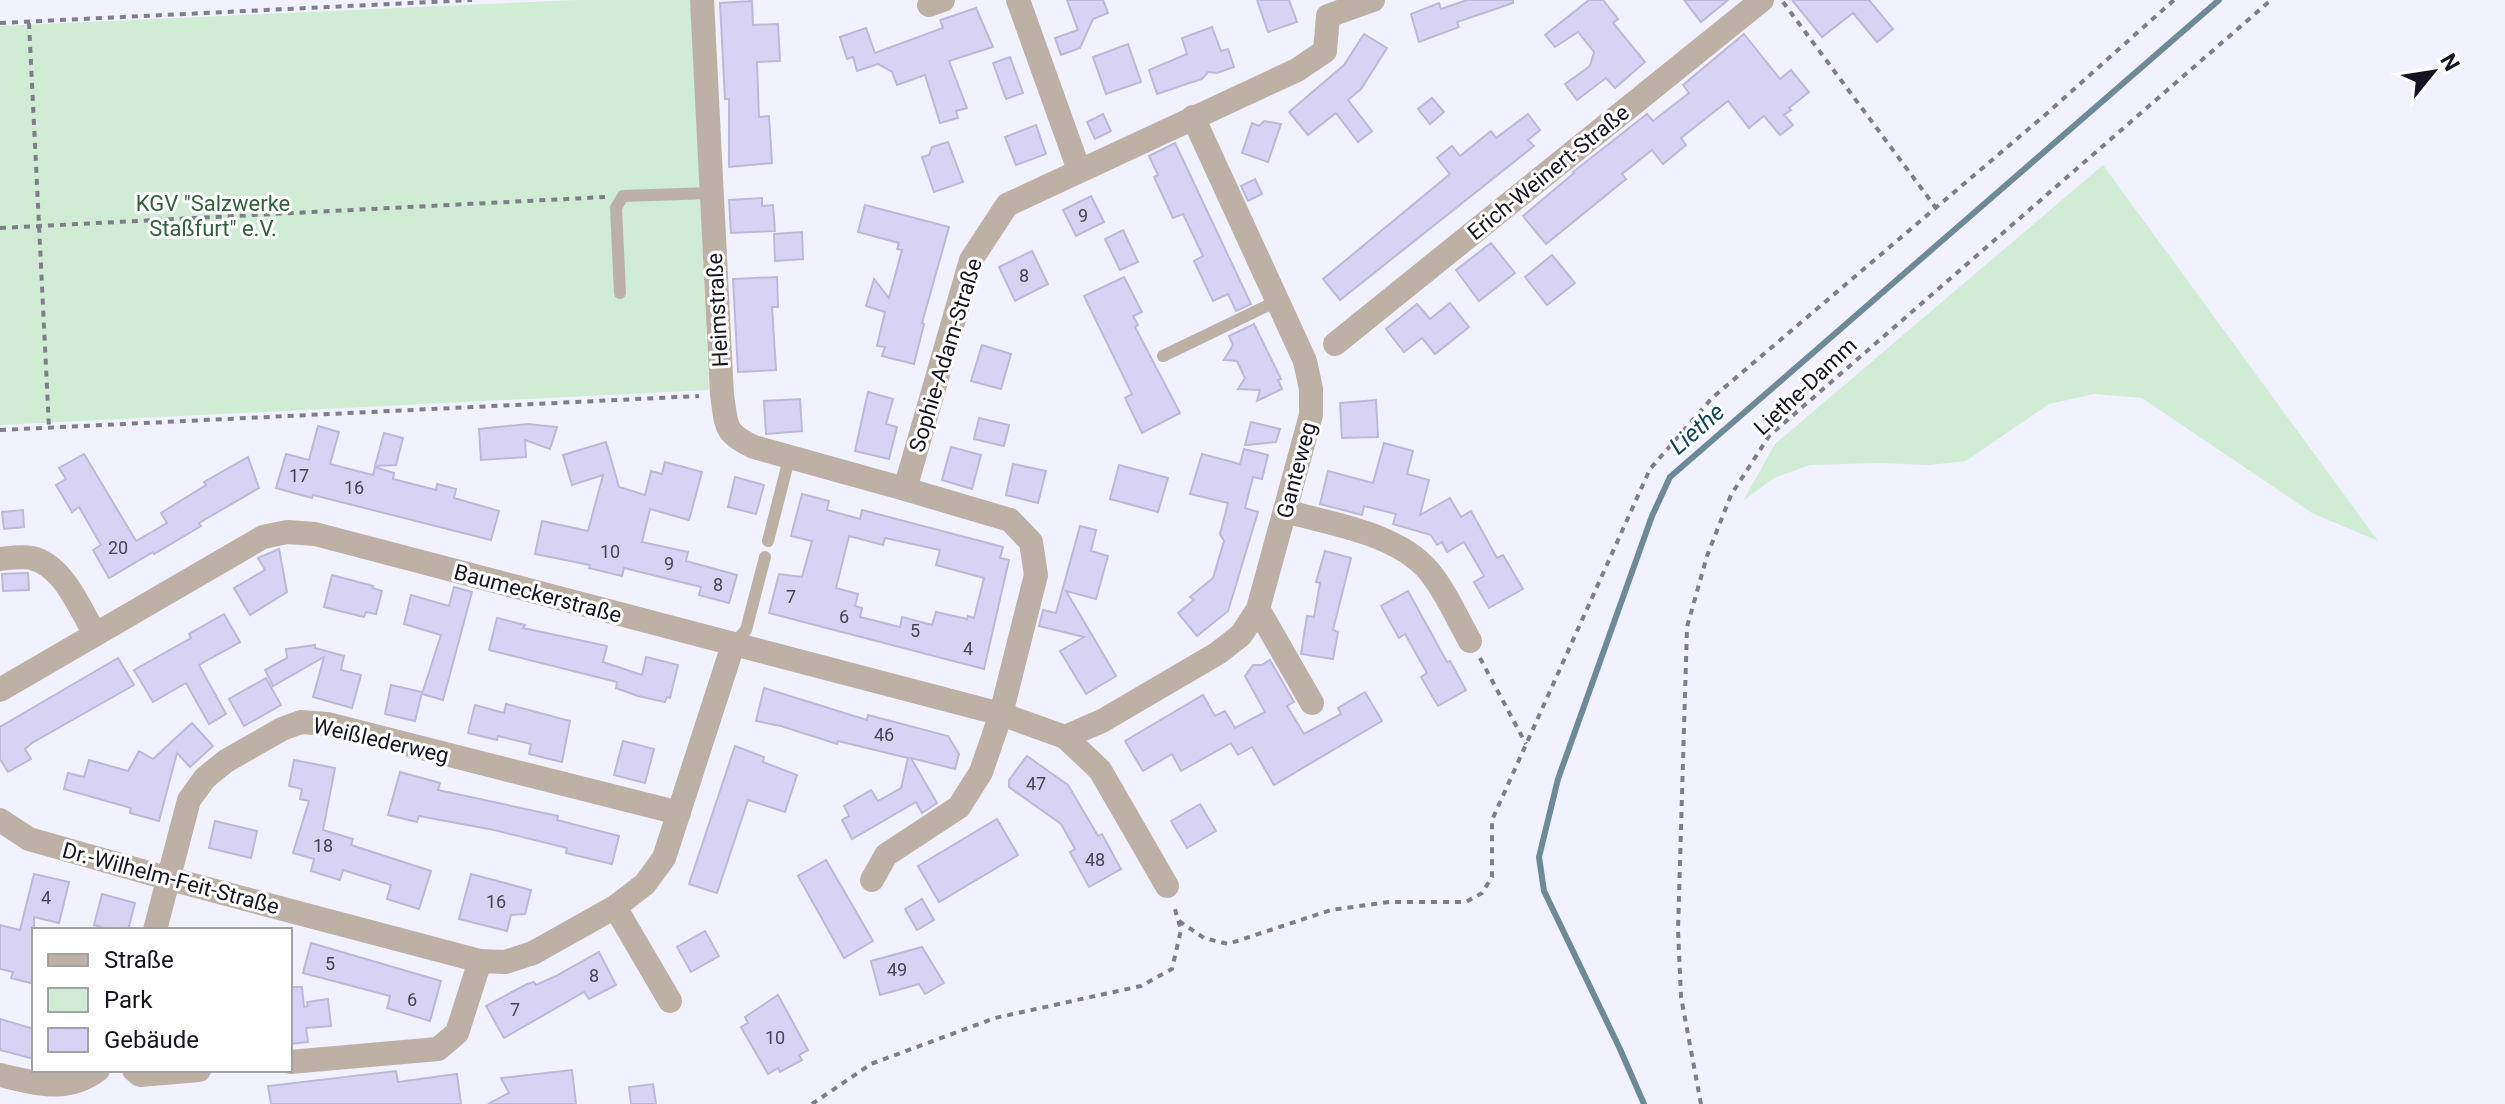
<svg xmlns="http://www.w3.org/2000/svg" width="2505" height="1104" font-family="Roboto,sans-serif">
<rect width="100%" height="100%" fill="#f2f1ff"/>
<!-- green -->
<g fill="#d0ecd4">
<path d="M576 0H691L709 390 0 425V26Z"/>
<path d="M2103 165 2378 541 2312 513 2142 398 2094 394 2049 404 1966 461 1930 465 1878 463 1810 465 1774 478 1743 501 1775 444Z"/>
</g>
<g fill="none" stroke-linecap="round" stroke-linejoin="round">
<!-- stream -->
<path stroke="#6e8a98" stroke-width="6" d="M1644 1104 1620 1049 1544 891 1539 857 1558 779 1652 516 1670 477 2219 0"/>
</g>
<!-- building -->
<g fill="#d8d2f5" stroke="#bdb8da" stroke-width="2" fill-rule="evenodd">
<path d="M1067 0H1103L1108 13 1093 19 1080 48 1061 55 1055 38 1078 30Z"/>
<path d="M1257 0H1289L1297 22 1268 32Z"/>
<path d="M1467 0H1513V3L1457 22 1459 27 1419 42 1411 14 1439 3 1441 9Z"/>
<path d="M1589 0H1603L1618 19 1613 23 1645 62 1615 88 1606 78 1577 100 1565 84 1590 66 1594 52 1578 32 1555 47 1545 35Z"/>
<path d="M1684 0H1728L1701 22Z"/>
<path d="M1792 0H1869L1893 29 1877 42 1853 13 1822 37Z"/>
<path d="M752 1 753 25 778 24 780 61 757 62 759 117 769 116 772 163 729 167V99H725L720 3Z"/>
<path d="M976 8 993 47 949 61 967 108 956 111 958 118 940 123 925 75 897 85 892 72 878 64 857 71 853 57 847 59 840 37 866 28 875 53 943 28 940 20Z"/>
<path d="M1212 27 1221 51 1228 49 1234 67 1217 73 1208 72 1202 79 1157 94 1149 70 1187 54 1182 38Z"/>
<path d="M1364 34 1387 48 1361 89 1348 100 1372 131 1358 142 1336 113 1308 135 1289 112 1344 65Z"/>
<path d="M1744 34 1780 79 1791 70 1809 92 1789 108 1791 110 1784 115 1793 125 1780 135 1764 116 1749 128 1728 101 1681 138 1686 145 1663 164 1652 150 1622 174 1626 179 1546 244 1523 216 1574 173 1573 172 1647 114 1653 121 1689 93 1683 85Z"/>
<path d="M1128 44 1141 82 1106 94 1093 57Z"/>
<path d="M1010 57 1023 93 1006 99 993 63Z"/>
<path d="M1432 98 1444 112 1430 124 1418 109Z"/>
<path d="M1103 114 1111 131 1095 139 1087 122Z"/>
<path d="M1528 114 1540 130 1528 140 1534 146 1340 300 1323 279 1450 174 1437 158 1452 146 1460 156 1491 131 1496 138Z"/>
<path d="M1264 121 1281 124 1268 162 1242 153 1252 123 1259 126Z"/>
<path d="M1036 125 1046 154 1016 165 1005 137Z"/>
<path d="M948 142 963 182 934 192 922 157 929 155 932 147Z"/>
<path d="M1175 143 1251 304 1236 311 1228 294 1213 301 1194 261 1203 256 1183 214 1173 218 1154 177 1158 175 1149 156Z"/>
<path d="M1255 179 1262 194 1248 201 1241 186Z"/>
<path d="M1091 196 1104 222 1076 236 1063 210Z"/>
<path d="M762 198V206L773 205 775 231 731 233 729 200Z"/>
<path d="M865 205 949 227 922 323 924 324 914 364 882 356 885 347 877 346 885 312 866 306 874 279 889 298 902 250 897 249 899 243 858 232Z"/>
<path d="M1123 230 1138 262 1120 270 1105 239Z"/>
<path d="M802 232 803 259 775 261 774 234Z"/>
<path d="M1491 243 1515 273 1479 301 1456 270Z"/>
<path d="M1032 251 1048 284 1015 301 999 267Z"/>
<path d="M1552 255 1575 283 1547 305 1525 277Z"/>
<path d="M777 277 778 307H772L776 370 738 372 733 279Z"/>
<path d="M1124 277 1142 312 1133 316 1138 325 1135 327 1180 413 1142 433 1125 398 1132 394 1084 296Z"/>
<path d="M1450 303 1469 327 1435 354 1422 338 1404 352 1386 329 1417 304 1430 319Z"/>
<path d="M1254 324 1281 379 1278 380 1282 389 1257 401 1260 390 1238 389 1245 378 1237 361 1224 360 1233 345 1229 336Z"/>
<path d="M982 345 1011 354 1001 389 971 381Z"/>
<path d="M868 392 893 399 886 424 897 427 889 459 855 451Z"/>
<path d="M800 399 802 431 766 434 764 401Z"/>
<path d="M1376 400 1378 437 1342 438 1340 403Z"/>
<path d="M979 418 1009 425 1004 446 974 439Z"/>
<path d="M1251 422 1280 429 1276 442 1245 445Z"/>
<path d="M528 424 557 427 550 449 525 440 526 457 481 460 479 429Z"/>
<path d="M318 426 339 432 330 464 373 475 375 467 394 473 393 479 436 490 437 484 456 489 454 498 499 511 491 540 313 495 312 498 276 488 286 454 309 460Z"/>
<path d="M384 433 403 438 396 465 375 466Z"/>
<path d="M606 442 619 487 645 495 651 471 662 474 665 462 702 472 689 520 650 509 642 542 688 552 686 561 737 575 729 603 699 595 701 587 624 568 622 576 589 568 590 565 535 554 542 521 588 531 603 475 572 485 563 455Z"/>
<path d="M1384 443 1413 451 1407 474 1429 480 1420 515 1450 498 1461 517 1471 511 1497 558 1503 555 1523 589 1489 608 1474 582 1484 576 1464 542 1447 552 1442 542 1437 545 1431 535 1393 524 1396 514 1364 506 1362 515 1320 504 1328 471 1373 483Z"/>
<path d="M951 447 981 455 972 489 942 480Z"/>
<path d="M1244 449 1268 455 1262 479 1253 477 1245 508 1258 512 1228 611 1197 636 1178 613 1194 600 1190 597 1213 578 1224 541 1220 534 1228 503 1190 494 1202 454 1240 464Z"/>
<path d="M84 454 136 541 167 523 161 513 206 485 204 482 248 457 259 488 199 523 201 526 154 554 153 552 109 578 93 550 101 545 79 507 72 512 56 485 66 479 59 468Z"/>
<path d="M1013 464 1046 471 1038 503 1006 495Z"/>
<path d="M1119 465 1168 478 1158 512 1110 499Z"/>
<path d="M735 477 764 485 756 514 728 507Z"/>
<path d="M802 494 829 501 827 510 860 519 862 510 1003 547 1000 558 1009 560 984 669 769 613 779 574 802 577 812 541 791 536ZM849 536 883 545 885 538 940 550 936 565 984 578 974 618 968 616 967 619 936 612 932 625 902 617 900 627 860 617 862 608 855 606 858 594 836 588Z"/>
<path d="M23 510 24 527 4 529 2 512Z"/>
<path d="M1080 526 1096 530 1091 551 1108 556 1096 599 1066 591 1116 676 1086 694 1060 651 1084 637 1039 626 1043 610 1056 613Z"/>
<path d="M279 549 287 592 250 615 234 588 265 570 258 558Z"/>
<path d="M1325 551 1351 558 1333 630 1338 632 1333 659 1301 654 1307 616 1314 617 1320 583 1316 582Z"/>
<path d="M28 573 29 590 3 591 2 574Z"/>
<path d="M332 575 373 586 372 588 382 591 376 614 366 612 364 617 324 607Z"/>
<path d="M454 587 472 592 443 700 422 694 441 635 404 624 411 595 449 606Z"/>
<path d="M1408 591 1447 662 1450 661 1466 690 1438 706 1421 677 1427 673 1405 634 1399 638 1381 606Z"/>
<path d="M224 614 240 642 199 665 226 714 209 724 186 683 153 702 134 670 191 638 189 634Z"/>
<path d="M497 618 525 625 523 628 607 646 603 662 642 675 646 657 678 665 670 698 667 697 665 702 638 696 616 688 617 682 489 650Z"/>
<path d="M315 645V648L344 656 341 670 361 675 352 708 313 697 324 657 273 686 265 670 287 658 286 649Z"/>
<path d="M118 658 134 685 32 743 25 749 31 759 8 772 0 759V727Z"/>
<path d="M1270 660 1294 702 1287 706 1304 734 1341 714 1338 708 1365 692 1382 721 1274 785 1252 747 1238 755 1231 743 1181 771 1172 754 1143 771 1125 741 1203 695 1215 716 1225 711 1235 728 1265 712 1245 676 1253 665H1262Z"/>
<path d="M266 678 281 705 244 726 229 699Z"/>
<path d="M391 685 422 692 415 721 385 714Z"/>
<path d="M764 688 867 720 868 715 948 736 959 754 955 769 911 758 937 803 922 813 916 802 852 839 842 820 849 816 844 806 871 790 878 801 901 788 908 758 838 741 837 744 781 726 756 721Z"/>
<path d="M506 704 570 721 562 762 529 754 531 744 498 736 497 740 468 733 475 705 504 713Z"/>
<path d="M192 723 213 746 190 767 177 753 159 821 130 813 131 808 64 789 68 773 84 777 89 760 128 771 139 751 153 759Z"/>
<path d="M623 741 654 749 645 783 614 775Z"/>
<path d="M735 746 764 757 763 762 797 775 785 812 748 800 717 893 689 884Z"/>
<path d="M1027 756 1068 785 1098 836 1102 834 1121 869 1089 887 1070 852 1075 849 1061 824 1009 787V780Z"/>
<path d="M294 760 335 768 323 830 353 839 351 845 431 871 419 909 387 899 391 885 343 870 340 880 311 871 314 859 293 853 309 801 300 799 302 789 289 786Z"/>
<path d="M400 772 440 783 438 790 558 816 557 820 619 836 612 864 566 853 567 848 494 830 419 816 417 822 388 815Z"/>
<path d="M1200 804 1216 831 1187 848 1171 821Z"/>
<path d="M997 819 1018 855 939 902 918 866Z"/>
<path d="M215 821 257 831 251 858 209 848Z"/>
<path d="M826 860 873 941 844 958 798 876Z"/>
<path d="M34 874 69 882 59 923 34 917V984L11 978 13 972 0 969V925L20 930Z"/>
<path d="M471 874 531 890 525 914 511 915 507 931 459 919Z"/>
<path d="M102 894 135 903 128 930H112L94 925Z"/>
<path d="M922 899 934 920 917 930 905 909Z"/>
<path d="M705 931 719 956 691 972 677 947Z"/>
<path d="M311 943 441 981 430 1021 387 1008 390 996 303 973Z"/>
<path d="M922 947 944 983 925 994 919 984 880 995 871 961Z"/>
<path d="M599 952 616 985 589 999 584 992 504 1038 486 1006 527 984 534 982 536 985 556 976Z"/>
<path d="M290 987H302L304 1007 308 1006 307 1002 328 999 331 1026 306 1028 308 1042 290 1044Z"/>
<path d="M778 995 808 1050 799 1055 802 1060 780 1072 778 1068 768 1074 741 1027 748 1023 745 1017Z"/>
<path d="M0 1019 34 1029V1059L0 1050Z"/>
<path d="M572 1070 576 1104H488L509 1093 501 1078Z"/>
<path d="M396 1071 398 1082 457 1074 461 1104H271L268 1086Z"/>
<path d="M653 1084 656 1104H631L629 1087Z"/>
</g>
<g fill="none" stroke-linecap="round" stroke-linejoin="round">
<!-- path -->
<g stroke="#7f7d8a" stroke-width="4" stroke-dasharray="6 6" stroke-linecap="butt">
<path d="M1783 2 1936 208"/>
<path d="M0 23 472 0"/>
<path d="M29 23 49 428"/>
<path d="M0 228 605 197"/>
<path d="M0 430 699 396"/>
<path d="M1480 658 1526 744"/>
<path d="M1179 921 1204 938 1228 944 1331 910 1389 902H1466L1482 893 1492 877V820L1650 469 1712 398 2045 115 2174 0"/>
<path d="M812 1104 871 1064 995 1018 1141 986 1172 969 1181 930 1174 906"/>
<path d="M1701 1104 1681 997 1678 930 1687 627 1707 556 1731 495 1769 436 2271 0"/>
</g>
<!-- lane -->
<g stroke="#bdb1a5" stroke-width="12">
<path d="M620 293 616 208 623 196 710 193"/>
<path d="M1163 356 1277 301"/>
<path d="M768 541 789 459"/>
<path d="M733 645 746 630 765 557"/>
</g>
<!-- street -->
<g stroke="#bdb1a5" stroke-width="24">
<path d="M702 0 722 395C727 426 723 433 754 447L905 489"/>
<path d="M1018 0 1079 170"/>
<path d="M929 5 943 0"/>
<path d="M1335 344 1762 0"/>
<path d="M1285 511C1331 524 1396 533 1428 570 1445 590 1457 618 1470 641"/>
<path d="M0 559C10 558 22 556 32 558 64 566 80 609 95 634"/>
<path d="M1258 609 1312 703"/>
<path d="M0 690 263 537 287 532 315 534 1001 714 1065 737 1100 770 1167 886"/>
<path d="M1065 737 1102 721 1218 653 1241 635 1258 609 1311 415V389L1305 361 1193 117"/>
<path d="M0 820 29 839 170 879 480 961 505 962 533 953 615 907 645 884 664 858 733 645"/>
<path d="M872 880 886 855 959 807 981 772 1001 714 1036 575 1031 542 1010 520 905 489 971 260 1007 205 1297 70 1325 51 1328 16 1373 0"/>
<path d="M615 907 670 1001"/>
<path d="M155 930 189 800 205 778 226 761 282 729 301 722 327 724 679 813"/>
<path d="M290 1062 438 1049 457 1033 480 961"/>
<path d="M134 1070 140 1075 199 1070"/>
<path d="M0 1075C36 1083 66 1094 98 1070"/>
</g>
</g>
<g text-anchor="middle" stroke-width="6" stroke-linejoin="round" paint-order="stroke">
<!-- number labels -->
<g font-size="18" fill="#464455">
<text x="1083" y="222">9</text>
<text x="1024" y="282">8</text>
<text x="299" y="482">17</text>
<text x="354" y="494">16</text>
<text x="118" y="554">20</text>
<text x="610" y="558">10</text>
<text x="669" y="570">9</text>
<text x="718" y="591">8</text>
<text x="791" y="603">7</text>
<text x="844" y="623">6</text>
<text x="915" y="637">5</text>
<text x="968" y="655">4</text>
<text x="884" y="741">46</text>
<text x="1036" y="790">47</text>
<text x="323" y="852">18</text>
<text x="1095" y="866">48</text>
<text x="46" y="904">4</text>
<text x="496" y="908">16</text>
<text x="330" y="970">5</text>
<text x="897" y="976">49</text>
<text x="594" y="982">8</text>
<text x="412" y="1006">6</text>
<text x="515" y="1016">7</text>
<text x="775" y="1044">10</text>
</g>
<!-- street labels -->
<g font-size="22" fill="#161420" stroke="#fff">
<text transform="translate(1548 172) rotate(-39)" y="8">Erich-Weinert-Straße</text>
<text transform="translate(717 310) rotate(-93)" y="8">Heimstraße</text>
<text transform="translate(945 355) rotate(-73)" y="8">Sophie-Adam-Straße</text>
<text transform="translate(1805 386) rotate(-43)" y="8">Liethe-Damm</text>
<text transform="translate(1296 470) rotate(-75)" y="8">Ganteweg</text>
<text transform="translate(538 593) rotate(15)" y="8">Baumeckerstraße</text>
<text transform="translate(381 740) rotate(13)" y="8">Weißlederweg</text>
<text transform="translate(171 878) rotate(15)" y="8">Dr.-Wilhelm-Feit-Straße</text>
</g>
<!-- park labels -->
<g font-size="22" fill="#31603d" stroke="#fff">
<text x="213" y="211">KGV "Salzwerke<tspan x="213" dy="25">Staßfurt" e.V.</tspan></text>
</g>
<!-- water labels -->
<g font-size="24" font-style="italic" fill="#0f4658" stroke="#fff">
<text transform="translate(1697 429) rotate(-41)" y="8">Liethe</text>
</g>
</g>
<!-- legend -->
<rect x="32" y="928" width="260" height="144" fill="#ffffff" stroke="#a2a1a6" stroke-width="2"/>
<rect x="48" y="954" width="40" height="12" fill="#bdb1a5" stroke="#a2a1a6" stroke-width="2"/>
<text x="104" y="968" font-size="24" fill="#161420">Straße</text>
<rect x="48" y="988" width="40" height="24" fill="#d0ecd4" stroke="#a2a1a6" stroke-width="2"/>
<text x="104" y="1008" font-size="24" fill="#161420">Park</text>
<rect x="48" y="1028" width="40" height="24" fill="#d8d2f5" stroke="#a2a1a6" stroke-width="2"/>
<text x="104" y="1048" font-size="24" fill="#161420">Gebäude</text>
<!-- north arrow -->
<g transform="translate(2433 72) rotate(60)" stroke="#ffffff" stroke-width="6" paint-order="stroke">
<path d="M0-6L14 30L0 20L-14 30Z" fill="#161420"/>
<text y="-12" font-size="22" font-weight="bold" text-anchor="middle" fill="#161420">N</text>
</g>
</svg>
